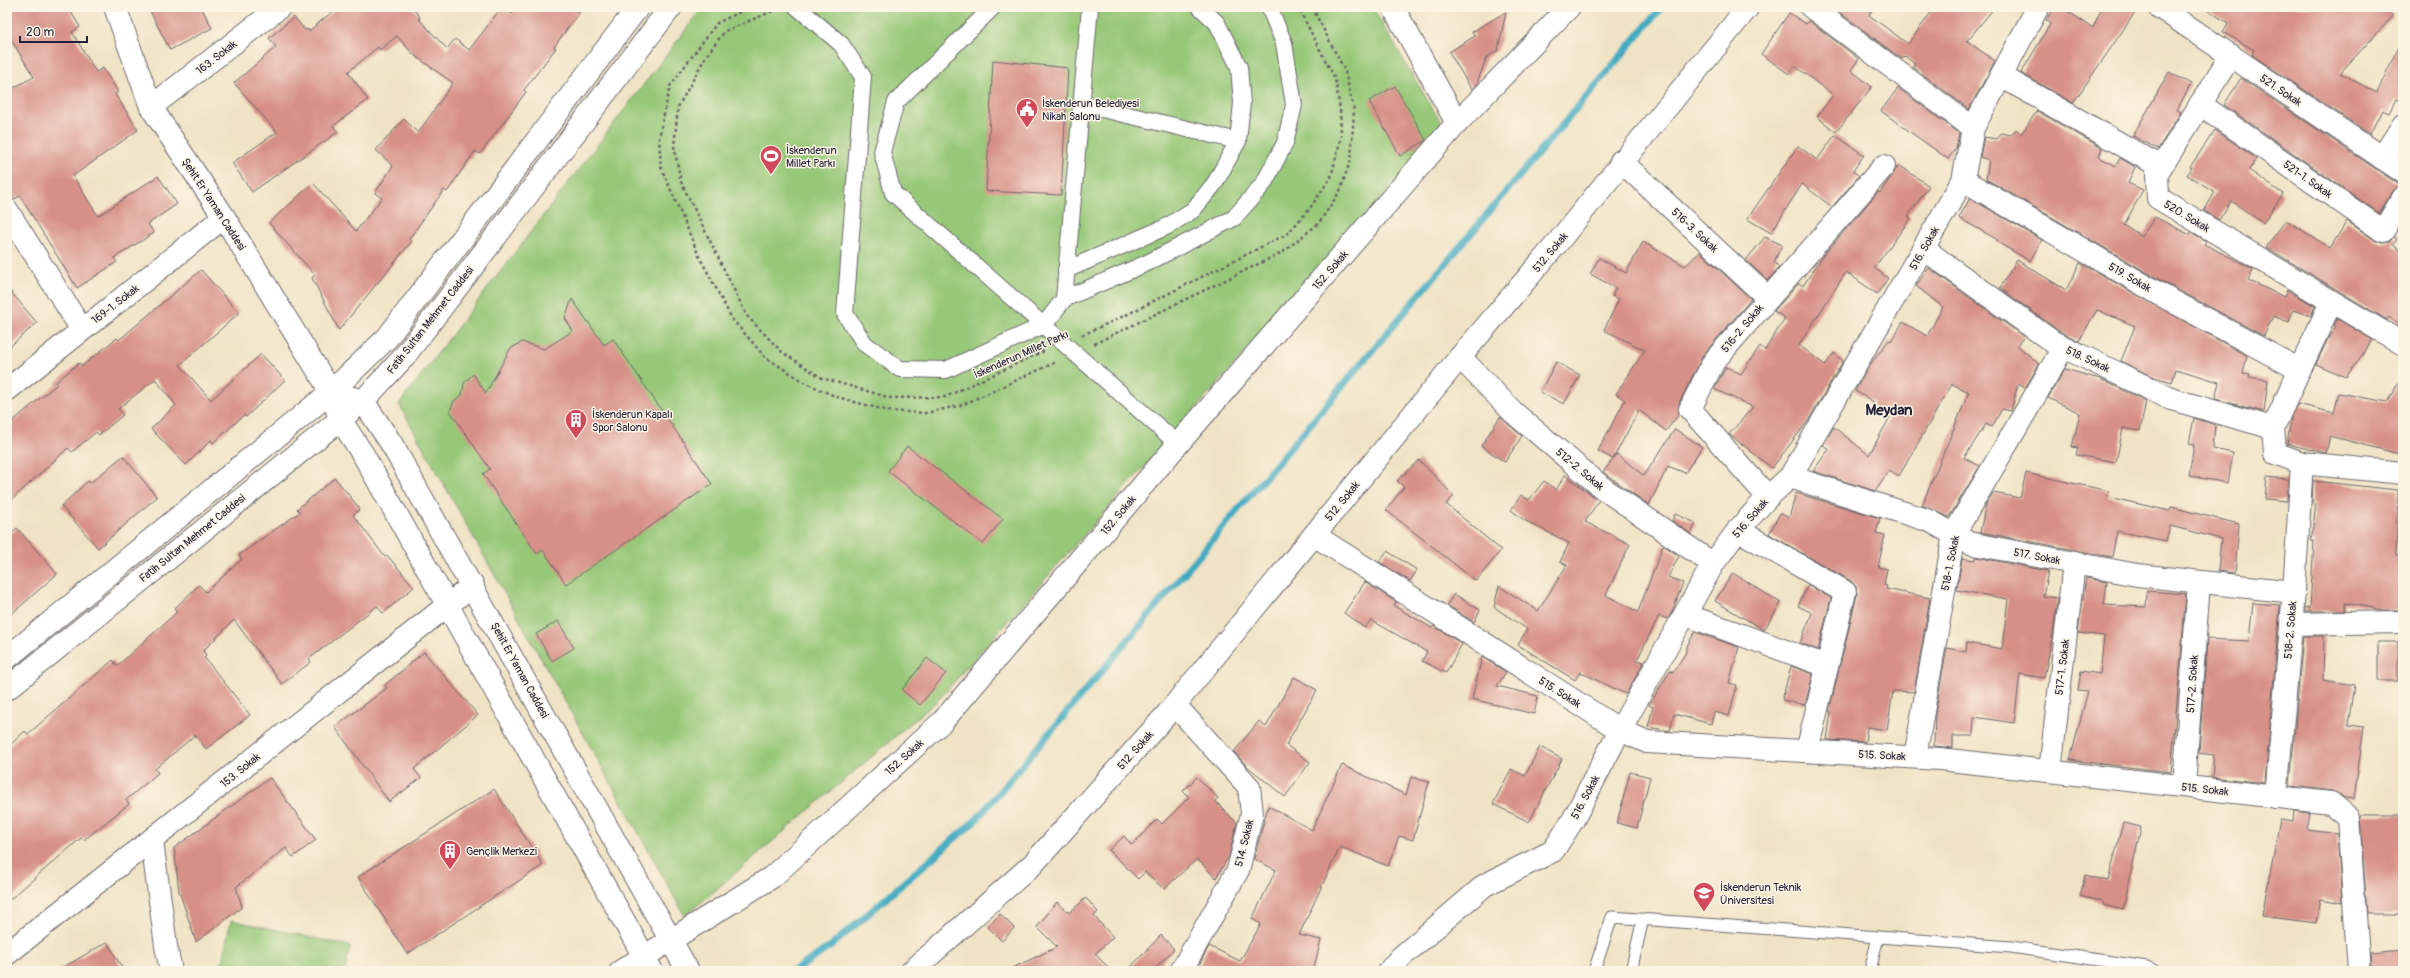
<svg xmlns="http://www.w3.org/2000/svg" width="2410" height="978" font-family="Pangolin,sans-serif">
<rect width="100%" height="100%" fill="#fcf5e5"/>
<filter id="ink" filterUnits="userSpaceOnUse"><feTurbulence type="fractalNoise" baseFrequency=".025" numOctaves="2"/><feDisplacementMap in="SourceGraphic" scale="8" xChannelSelector="R" yChannelSelector="G"/><feConvolveMatrix kernelMatrix="1 2 1 2 8 2 1 2 1" color-interpolation-filters="sRGB"/></filter>
<filter id="wash" filterUnits="userSpaceOnUse"><feTurbulence type="fractalNoise" baseFrequency=".012" numOctaves="4" result="noise"/><feDisplacementMap in="SourceGraphic" scale="16" xChannelSelector="R" yChannelSelector="G"/><feGaussianBlur stdDeviation="0.9" result="paint"/><feColorMatrix in="noise" values="0 0 0 0 0 0 0 0 0 0 0 0 0 0 0 0 0 1.4 0 .05"/><feComposite in="paint" operator="in"/></filter>
<g filter="url(#wash)">
<rect width="100%" height="100%" fill="#f0e3c5"/>
<!-- green -->
<g fill="#97c878" stroke="#5c755a">
<path d="M703 7H1372L1444 128 938 700 685 916 399 404Z"/>
<path d="M231 920 350 946 345 971H220Z"/>
</g>
<g fill="none" stroke-linecap="round" stroke-linejoin="round">
<!-- stream -->
<path stroke="#42abc1" stroke-width="7" d="M794 971 831 946 977 819 1662 7"/>
</g>
<g id="blocks">
<!-- building -->
<g fill="#d79087">
<path d="M7 7H68L80 27 72 32 96 72 103 68 118 92 115 94 138 130 73 176 98 216 158 176 177 204 148 224 154 233 114 258 117 262 77 288 20 196 15 199 7 187V91L34 77 7 33Z"/>
<path d="M148 7H201L212 28 170 50Z"/>
<path d="M338 7H412L420 17 418 18 447 49 455 39 469 50 502 7 512 14 517 7H583L554 47 556 48 524 90 526 92 480 154 475 151 447 192 444 190 409 239 412 241 339 330 312 278 315 275 269 223 313 183 356 231 382 198 375 193 393 166 376 150 404 119 418 133 453 83 414 55 397 36 380 50 378 47 348 72 368 100 333 126 338 132 252 192 232 163 277 132 234 83 276 47 269 38 294 17 305 30 307 29 309 31Z"/>
<path d="M1836 7H1874L1869 15 1908 44 1935 7H1995L1967 41 1995 61 1969 109 1913 67 1915 64 1905 56 1902 59 1835 9Z"/>
<path d="M2055 7H2061L2093 28 2102 7H2139L2073 103 2021 73 2051 23 2046 20Z"/>
<path d="M2203 7H2384L2393 16 2340 73 2377 93 2403 36V102L2396 99 2389 113 2382 110 2370 134 2252 55 2254 50 2223 32 2228 23Z"/>
<path d="M1506 12 1498 50 1486 58 1477 84 1472 90 1449 52 1475 36 1472 32Z"/>
<path d="M1789 13 1806 24 1809 21 1859 59 1851 70 1872 87 1836 132 1817 117 1833 95 1795 66 1789 74 1761 54Z"/>
<path d="M993 60 1068 68 1061 195 986 191Z"/>
<path d="M2169 72 2191 84 2177 110 2181 112 2158 149 2133 136Z"/>
<path d="M2241 78 2401 186 2393 191 2379 213 2224 105Z"/>
<path d="M1395 86 1426 140 1400 156 1369 101Z"/>
<path d="M1898 88 1959 133 1956 148 1948 159 1881 111Z"/>
<path d="M2037 111 2102 148 2099 157 2116 166 2120 158 2135 167 2128 183 2143 190 2124 225 2142 236 2155 217 2190 235 2191 232 2206 241 2204 244 2253 269 2248 280 2284 297 2287 290 2315 306 2311 316 2293 310 2289 322 2273 316 2264 336 2167 284 1986 179 1989 160 1980 157 1984 137 1997 139 2001 133 2011 135 2016 129 2021 134Z"/>
<path d="M2215 130 2257 159 2249 170 2283 194 2263 223 2231 201 2219 220 2204 211 2215 192 2187 175 2192 168 2190 167Z"/>
<path d="M1835 135 1864 155 1853 171 1859 176 1832 207 1802 184 1771 233 1747 219 1798 146 1817 160Z"/>
<path d="M1899 165 1929 186 1908 216 1911 218 1874 268 1888 278 1877 294 1846 272 1799 345 1825 365 1834 353 1843 361 1808 421 1772 468 1729 434 1753 407 1714 389 1726 367 1741 374 1760 346 1765 350 1785 318 1774 311 1799 283 1803 286 1822 257 1878 192 1880 193Z"/>
<path d="M1970 198 2042 240 2030 261 1997 242 1998 240 1959 218Z"/>
<path d="M2286 220 2330 248 2347 221 2376 241 2383 243 2389 242 2394 237 2397 239 2393 245 2403 252V329L2389 317 2387 320 2266 247Z"/>
<path d="M1765 237 1782 245 1774 262 1779 267 1768 281 1746 260Z"/>
<path d="M1643 242 1685 266 1700 252 1751 299 1703 355 1679 403V414L1666 431 1639 410 1613 459 1598 451 1625 400 1616 394 1645 350 1604 330 1619 299 1612 296 1616 288 1590 274 1599 258 1626 273Z"/>
<path d="M2017 260 2066 290 2080 263 2247 356 2243 373 2250 374 2249 377 2268 380 2264 412 2215 399 2219 382 2176 369 2172 382 2151 376 2121 361 2135 326 2097 310 2079 341 2059 331 2000 288Z"/>
<path d="M1929 268 2024 337 2017 345 2039 364 2025 388 2018 384 2011 411 2002 409 1992 427 1986 424 1964 458 1980 466 1949 517 1922 505 1969 392 1952 384 1899 476 1889 470 1875 491 1813 471 1829 449 1823 445 1834 427 1869 455 1890 417 1872 405 1874 402 1855 391 1870 365 1889 340 1891 341 1903 322 1927 336 1943 307 1916 286Z"/>
<path d="M201 270 239 313 180 365 211 400 261 354 285 380 246 417 244 415 213 443 211 440 186 465 151 429 176 405 155 379 118 409 123 415 99 435 96 432 72 452 68 448 7 504V426L57 384 56 382 79 363 82 366 117 338 119 340Z"/>
<path d="M7 287 37 323 7 349Z"/>
<path d="M572 299 604 345 613 339 712 484 566 584 543 550 537 554 483 474 490 469 450 411 454 401 462 395 464 383 473 374 486 393 510 349 522 342 544 349 573 331 565 318Z"/>
<path d="M2337 319 2373 340 2346 377 2316 364 2329 337 2336 326 2334 325Z"/>
<path d="M1556 362 1580 375 1564 404 1540 392Z"/>
<path d="M2065 369 2100 379 2146 401 2140 431 2123 428 2116 462 2076 455 2078 448 2072 447 2080 413 2048 398Z"/>
<path d="M2403 375V455L2330 436 2326 453 2287 444 2291 419 2298 404 2334 413 2339 393 2387 402Z"/>
<path d="M1500 417 1522 436 1505 462 1481 446Z"/>
<path d="M2194 418 2215 425 2213 449 2233 453 2228 483 2189 476 2194 445 2189 444Z"/>
<path d="M1675 429 1702 447 1685 473 1668 466 1649 505 1603 472 1617 454 1644 476Z"/>
<path d="M907 446 1003 519 983 544 888 471Z"/>
<path d="M123 456 157 497 98 548 61 506 88 481 90 483Z"/>
<path d="M1419 460 1454 496 1446 504 1501 550 1476 581 1386 510 1404 487 1397 481Z"/>
<path d="M2026 473 2109 491 2108 497 2170 511 2171 507 2239 524 2235 573 2218 571 2221 539 2170 526 2166 541 2117 531 2112 557 1980 532 1986 504 1993 493 2020 498Z"/>
<path d="M1565 475 1599 500 1585 522 1630 544 1606 595 1638 612 1663 545 1679 556 1668 577 1683 583 1672 612 1668 619 1659 616 1637 660 1644 662 1626 694 1580 672 1575 680 1518 645 1527 629 1494 607 1499 586 1538 611 1567 565 1560 562 1569 543 1524 520 1511 510 1521 495 1529 500 1544 481 1556 490Z"/>
<path d="M2267 477 2288 479 2287 501 2265 499Z"/>
<path d="M335 478 360 509 353 515 385 557 387 555 414 587 383 613 377 606 309 659 311 662 282 684 234 620 203 651 206 655 204 657 250 715 206 749 195 735 155 769 158 773 126 800 129 804 84 840 81 838 7 902V748L25 731 28 734 113 660 117 666 177 612 174 609 199 585 206 592 242 559 239 555 300 512 297 509Z"/>
<path d="M2313 481 2398 490 2396 556 2403 557V610H2384L2345 603V611H2305V607L2310 608 2314 541H2311L2316 504 2312 503Z"/>
<path d="M1796 493 1880 518 1876 533 1885 535 1878 567 1887 569 1884 585 1887 586 1886 589 1930 598 1914 692 1893 691 1887 730 1867 727 1865 742 1827 740 1831 712 1829 711 1857 595 1856 587 1851 581 1769 534 1780 513 1789 518Z"/>
<path d="M1675 514 1696 523 1691 534 1672 521Z"/>
<path d="M17 528 57 574 7 618V537Z"/>
<path d="M1387 551 1417 570 1410 581 1379 562Z"/>
<path d="M1976 557 2048 571 2043 596 2057 598 2053 633 2044 678 2020 674 2014 723 1974 717 1973 736H1953V748L1934 746 1935 714 1947 648 1966 652 1967 643 2002 649 2008 599 1957 590 1962 558 1975 560Z"/>
<path d="M1733 573 1781 603 1764 630 1715 601Z"/>
<path d="M2086 578 2107 582 2104 605 2146 607 2147 591 2186 594 2171 772 2070 760 2088 691 2078 690 2081 671 2100 674 2104 636 2078 633Z"/>
<path d="M1365 582 1396 602 1394 606 1432 628 1434 626 1462 644 1446 673 1422 661 1427 652 1371 620 1365 628 1344 613Z"/>
<path d="M1808 585 1831 598 1818 650 1800 643 1812 613 1798 606Z"/>
<path d="M1454 594 1480 610 1474 622 1447 605Z"/>
<path d="M2253 603 2280 605 2265 783 2212 777 2214 755 2199 753 2207 639 2249 641Z"/>
<path d="M558 621 574 648 552 661 536 634Z"/>
<path d="M1695 632 1739 647 1729 683 1737 685 1729 716 1714 712 1711 724 1674 714 1670 731 1648 727 1653 707 1649 705 1670 671 1673 672 1685 654 1688 644Z"/>
<path d="M2303 636H2324L2323 680 2354 685 2348 725 2364 727 2354 799 2345 798 2332 791 2290 786Z"/>
<rect x="2378" y="642" width="20" height="39"/>
<path d="M424 652 478 715 414 769 421 778 389 802 335 727 387 688 385 685Z"/>
<path d="M1482 657 1506 672 1497 686 1538 696 1534 714 1472 699Z"/>
<path d="M927 658 946 673 920 705 902 690Z"/>
<path d="M1791 666 1813 674 1805 705 1782 700Z"/>
<path d="M1294 677 1317 690 1286 745 1310 762 1285 797 1247 766 1234 752 1259 721 1266 727Z"/>
<path d="M1540 747 1562 759 1529 822 1493 804 1511 769 1525 776Z"/>
<path d="M1342 765 1406 795 1411 777 1429 782 1413 840 1399 836 1388 866 1340 847 1299 935 1321 940 1313 971H1212L1199 965 1209 946 1240 961 1261 924 1252 919 1276 870 1254 859 1268 806 1312 830Z"/>
<path d="M1630 772 1650 777 1637 828 1617 823Z"/>
<path d="M1197 777 1218 798 1215 801 1237 823 1229 856 1216 878 1197 859 1164 889 1145 872 1138 879 1109 850 1124 836 1132 845 1157 819 1162 824 1189 797 1183 791Z"/>
<path d="M270 778 316 840 293 857 286 848 236 887 242 907 196 942 179 891 174 848Z"/>
<path d="M494 789 543 865 407 954 358 877Z"/>
<path d="M2294 811 2309 813 2306 829 2337 833 2342 903 2321 899 2316 923 2262 916 2280 820 2293 822Z"/>
<path d="M2360 815H2403V914H2367Z"/>
<path d="M2123 823 2141 827 2123 910 2103 905V902L2080 896 2085 875 2108 881Z"/>
<path d="M1086 898 1098 912 1094 916 1113 937 1095 954 1112 971H1006L1057 947 1037 927 1057 902 1069 913Z"/>
<path d="M1000 914 1014 928 1002 941 988 927Z"/>
<path d="M1161 935 1174 949 1153 971H1127Z"/>
<path d="M107 942 124 971H57Z"/>
<path d="M2403 949V971H2371L2370 952Z"/>
</g>
</g>
</g>
<g filter="url(#ink)">
<use href="#blocks" fill-opacity="0" stroke="#6a666b" stroke-width="1"/>
<g fill="none" stroke-linecap="round" stroke-linejoin="round">
<!-- service casing -->
<g stroke="#6a666b" stroke-width="13">
<g id="service">
<path d="M1594 971 1612 917 2011 947 2147 967 2155 971"/>
<path d="M1631 971 1643 919"/>
<path d="M1870 971 1878 937"/>
</g>
</g>
<!-- pedestrian casing -->
<g stroke="#6a666b" stroke-width="18">
<g id="pedestrian">
<path d="M797 7 841 44 863 77 845 314 865 344 900 369 946 370 1044 325 1064 299 1090 7"/>
<path d="M993 7 896 102 882 152 893 193 1178 444"/>
<path d="M1081 104 1238 141"/>
<path d="M1066 270 1166 227 1193 210 1215 183 1238 141 1242 103 1239 67 1217 23 1200 7"/>
<path d="M1064 299 1147 263 1234 218 1264 183 1285 143 1294 105 1284 43 1269 7"/>
</g>
</g>
<!-- minor casing -->
<g stroke="#6a666b" stroke-width="24">
<g id="minor">
<path d="M115 7 151 107 224 217 331 392 340 419 364 456 652 971"/>
<path d="M1811 7 1973 128"/>
<path d="M2159 7 2403 172"/>
<path d="M2231 55 2157 174 2158 198 2403 344"/>
<path d="M2001 76 2161 167"/>
<path d="M2200 104 2383 231 2403 198"/>
<path d="M151 107 280 7"/>
<path d="M2382 158 2403 125"/>
<path d="M1621 161 1768 298"/>
<path d="M1963 180 2161 295 2300 370"/>
<path d="M7 210 82 330"/>
<path d="M1924 249 2053 342 2171 399 2273 428"/>
<path d="M2331 302 2273 428 2275 453 2302 463 2403 473"/>
<path d="M1460 357 1514 413 1604 489 1713 564"/>
<path d="M7 390 224 217"/>
<path d="M346 396 363 401 391 443 688 971"/>
<path d="M1790 477 1930 521 1969 543 2137 575 2294 592"/>
<path d="M1768 497 1690 409 1714 361 1884 166"/>
<path d="M1738 530 1845 592 1807 751"/>
<path d="M1314 535 1620 730 1647 742 1940 759 2331 803 2348 817 2359 971"/>
<path d="M1686 615 1827 666"/>
<path d="M2291 624 2403 622"/>
<path d="M1175 705 1249 787 1252 814 1238 870 1181 971"/>
<path d="M1915 757 1954 534 2063 348"/>
<path d="M2050 771 2074 563"/>
<path d="M2184 786 2199 582"/>
<path d="M2276 797 2294 592 2302 463"/>
<path d="M152 841 166 946 171 971"/>
<path d="M7 954 473 585"/>
<path d="M1389 971 1401 957 1485 885 1553 851 1573 820 1620 730 1713 564 1738 530 1768 497 1790 477 1963 180 1973 128 2038 7"/>
</g>
</g>
<!-- tertiary casing -->
<g stroke="#6a666b" stroke-width="24">
<g id="tertiary">
<path d="M1393 7 1457 123"/>
<path d="M7 658 331 392 387 338 638 7"/>
<path d="M7 689 363 401 403 358 671 7"/>
<path d="M621 971 772 877 943 721 1178 444 1457 123 1569 7"/>
<path d="M912 971 1033 864 1168 713 1460 357 1554 247 1748 7"/>
</g>
</g>
<!-- path -->
<g stroke="#6a666b" stroke-width="2.5" stroke-dasharray="3 3" stroke-linecap="butt">
<path d="M751 7 717 23 670 86 659 138 661 167 699 256 732 319 765 357 804 382 837 397 888 411 926 413 962 405 1056 362"/>
<path d="M778 9 725 31 706 56 678 107 674 146 681 182 747 316 782 352 822 378 891 398 945 397 1044 351"/>
<path d="M1082 335 1124 316 1287 234 1308 211 1331 177 1341 137 1340 109 1335 79 1298 7"/>
<path d="M1094 344 1283 252 1319 223 1340 191 1351 159 1354 110 1345 71 1312 7"/>
</g>
<!-- service -->
<use href="#service" stroke="#fff" stroke-width="11"/>
<!-- pedestrian -->
<use href="#pedestrian" stroke="#fff" stroke-width="16"/>
<!-- minor -->
<use href="#minor" stroke="#fff" stroke-width="22"/>
<!-- tertiary -->
<use href="#tertiary" stroke="#fff" stroke-width="22"/>
</g>
</g>
<!-- icons -->
<defs>
<g id="civic-pin" transform="scale(1.15)"><path d="M0 17L-7.5 6A9.5 9.5 0 1 1 7.5 6Z" fill="#d1495b" stroke="#fcf5e5"/><path d="M-.6-6.5H3V-4.5H.6V-3L4-1V1h2V6H-6V1h2V-1L-.6-3ZM-1.2 2.5V6h2.4V2.5Z" fill="#fff"/></g>
<g id="stadium-pin" transform="scale(1.15)"><path d="M0 17L-7.5 6A9.5 9.5 0 1 1 7.5 6Z" fill="#d1495b" stroke="#fcf5e5"/><path d="M0-5a6.5 5 0 1 0 0 10a6.5 5 0 1 0 0-10ZM-3.5-1.8h7v3.6h-7Z" fill="#fff"/></g>
<g id="building-pin" transform="scale(1.15)"><path d="M0 17L-7.5 6A9.5 9.5 0 1 1 7.5 6Z" fill="#d1495b" stroke="#fcf5e5"/><path d="M-4-6H4V6H1V3H-1V6H-4ZM-2.5-4.3h1.7v1.8h-1.7ZM.8-4.3h1.7v1.8H.8ZM-2.5-1h1.7V.8h-1.7ZM.8-1h1.7V.8H.8Z" fill="#fff"/></g>
<g id="university-pin" transform="scale(1.15)"><path d="M0 17L-7.5 6A9.5 9.5 0 1 1 7.5 6Z" fill="#d1495b" stroke="#fcf5e5"/><path d="M0-5L7-2L0 1L-7-2ZM-4 1L0 2.5L4 1V4Q0 6-4 4Z" fill="#fff"/></g>
</defs>
<g fill-rule="evenodd">
<use href="#civic-pin" x="1027" y="109"/>
<use href="#stadium-pin" x="771" y="156"/>
<use href="#building-pin" x="576" y="420"/>
<use href="#building-pin" x="450" y="851"/>
<use href="#university-pin" x="1704" y="893"/>
</g>
<g text-anchor="middle" stroke-width="3" stroke-linejoin="round" paint-order="stroke">
<!-- street labels -->
<g font-size="11" fill="#22223b" stroke="#fcf5e5">
<text transform="translate(216 57) rotate(-38)" y="4">163. Sokak</text>
<text transform="translate(2281 90) rotate(34)" y="4">521. Sokak</text>
<text transform="translate(2308 179) rotate(35)" y="4">521-1. Sokak</text>
<text transform="translate(214 204) rotate(57)" y="4">Şehit Er Yaman Caddesi</text>
<text transform="translate(2187 216) rotate(31)" y="4">520. Sokak</text>
<text transform="translate(1695 230) rotate(43)" y="4">516-3. Sokak</text>
<text transform="translate(1924 248) rotate(-60)" y="4">516. Sokak</text>
<text transform="translate(1550 252) rotate(-50)" y="4">512. Sokak</text>
<text transform="translate(1330 270) rotate(-49)" y="4">152. Sokak</text>
<text transform="translate(2130 277) rotate(30)" y="4">519. Sokak</text>
<text transform="translate(115 304) rotate(-38)" y="4">169-1. Sokak</text>
<text transform="translate(430 320) rotate(-52)" y="4">Fatih Sultan Mehmet Caddesi</text>
<text transform="translate(1742 328) rotate(-50)" y="4">516-2. Sokak</text>
<text transform="translate(1021 354) rotate(-24)" y="4">İskenderun Millet Parkı</text>
<text transform="translate(2088 359) rotate(25)" y="4">518. Sokak</text>
<text transform="translate(1580 469) rotate(40)" y="4">512-2. Sokak</text>
<text transform="translate(1342 501) rotate(-51)" y="4">512. Sokak</text>
<text transform="translate(1118 515) rotate(-50)" y="4">152. Sokak</text>
<text transform="translate(1750 518) rotate(-49)" y="4">516. Sokak</text>
<text transform="translate(192 538) rotate(-39)" y="4">Fatih Sultan Mehmet Caddesi</text>
<text transform="translate(2037 556) rotate(11)" y="4">517. Sokak</text>
<text transform="translate(1950 563) rotate(-79)" y="4">518-1. Sokak</text>
<text transform="translate(2290 630) rotate(-85)" y="4">518-2. Sokak</text>
<text transform="translate(2062 667) rotate(-83)" y="4">517-1. Sokak</text>
<text transform="translate(520 670) rotate(61)" y="4">Şehit Er Yaman Caddesi</text>
<text transform="translate(2192 684) rotate(-86)" y="4">517-2. Sokak</text>
<text transform="translate(1560 692) rotate(33)" y="4">515. Sokak</text>
<text transform="translate(1135 750) rotate(-48)" y="4">512. Sokak</text>
<text transform="translate(1882 755) rotate(3)" y="4">515. Sokak</text>
<text transform="translate(904 757) rotate(-42)" y="4">152. Sokak</text>
<text transform="translate(240 770) rotate(-39)" y="4">153. Sokak</text>
<text transform="translate(2205 789) rotate(6)" y="4">515. Sokak</text>
<text transform="translate(1585 797) rotate(-62)" y="4">516. Sokak</text>
<text transform="translate(1244 843) rotate(-76)" y="4">514. Sokak</text>
</g>
<!-- poi labels -->
<g font-size="11" fill="#22223b" stroke="#fcf5e5" text-anchor="start">
<text x="1042" y="107">İskenderun Belediyesi<tspan x="1042" dy="13">Nikah Salonu</tspan></text>
<text x="786" y="154">İskenderun<tspan x="786" dy="13">Millet Parkı</tspan></text>
<text x="592" y="418">İskenderun Kapalı<tspan x="592" dy="13">Spor Salonu</tspan></text>
<text x="466" y="855">Gençlik Merkezi</text>
<text x="1720" y="891">İskenderun Teknik<tspan x="1720" dy="13">Üniversitesi</tspan></text>
</g>
<!-- district labels -->
<g font-size="15" font-weight="bold" fill="#22223b" stroke="#fcf5e5">
<text x="1889" y="415">Meydan</text>
</g>
</g>
<!-- margin -->
<rect width="2410" height="978" fill="none" stroke="#fcf5e5" stroke-width="24"/>
<!-- scale -->
<path d="M20 36v6h67v-6" fill="none" stroke="#22223b" stroke-width="2"/>
<text x="26" y="36" font-size="12" fill="#22223b" stroke="#fcf5e5" stroke-width="3" paint-order="stroke">20 m</text>
</svg>
